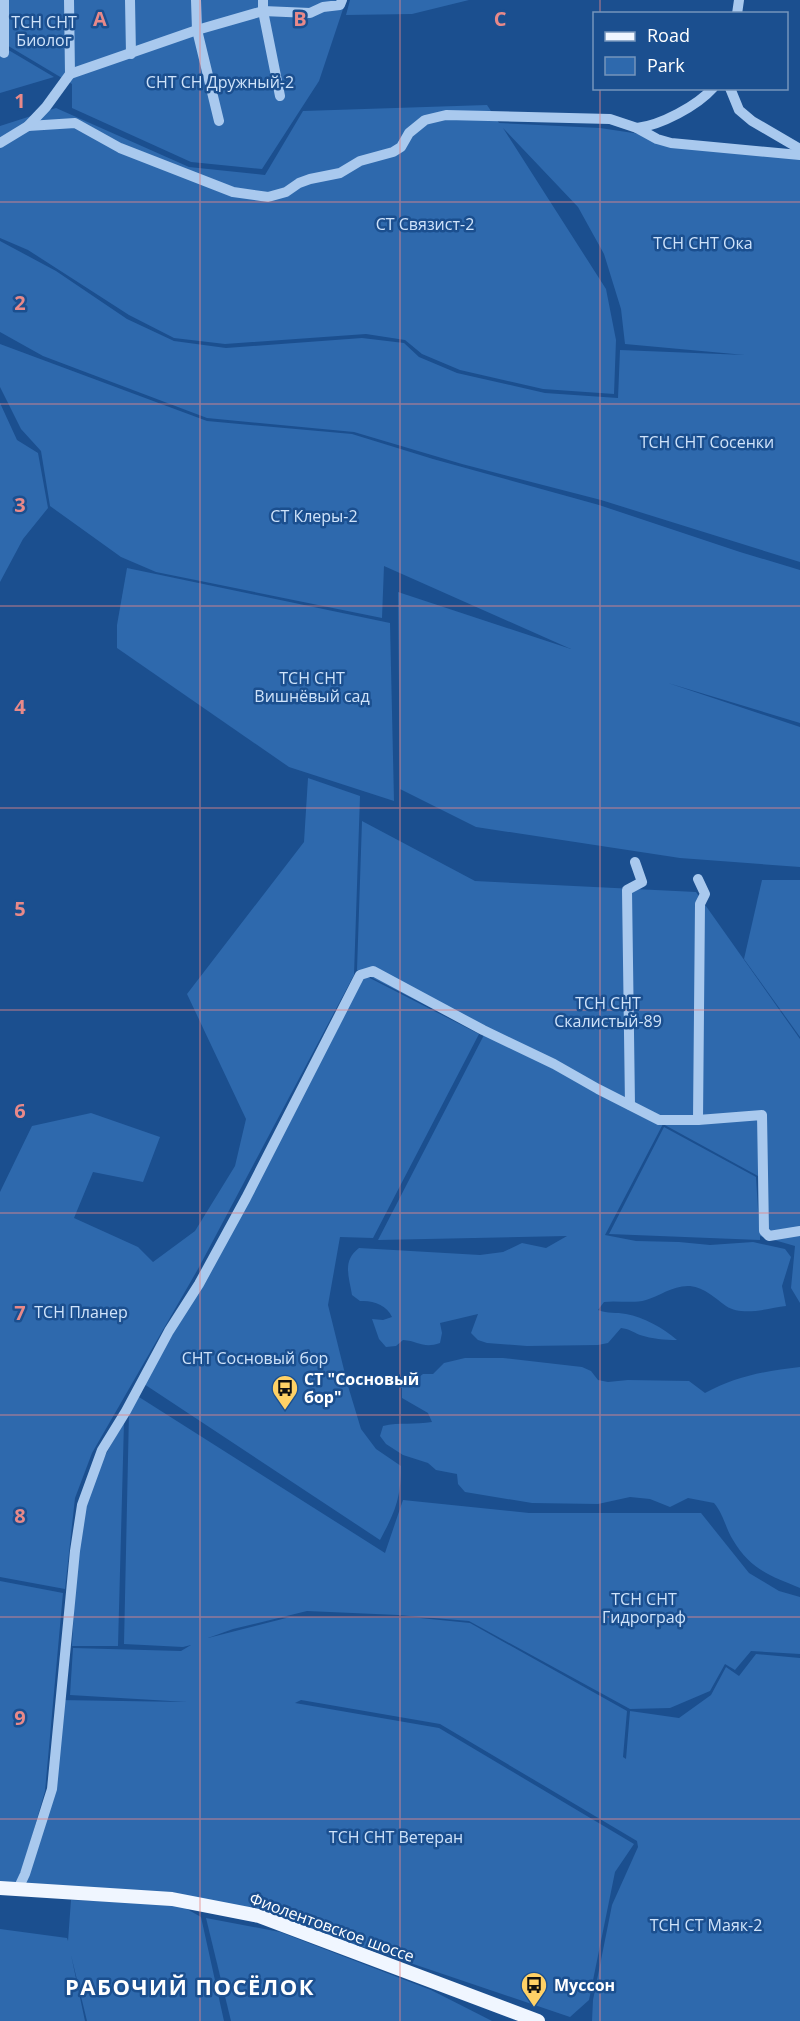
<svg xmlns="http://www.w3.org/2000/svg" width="800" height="2021" font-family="'Open Sans',sans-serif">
<rect width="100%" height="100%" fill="#1b4f8f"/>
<!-- green -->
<g fill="#2e69ad">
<path d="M0 0H346L319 81 262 169 191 162 72 108V84L0 41Z"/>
<path d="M350 0H469L412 14 346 15Z"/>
<path d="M0 45 54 77 0 93Z"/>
<path d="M487 105 499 123 600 128 800 158V562L601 500 462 464 354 432 207 418 43 356 0 332V241L56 271 127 319 174 341 226 348 362 338 404 343 419 357 457 373 545 393 618 398 620 350 745 355 625 344 621 309 604 254 578 207 503 128 606 289 616 340 614 394 543 389 460 370 422 354 405 340 366 334 225 344 174 338 129 315 28 250 0 238V126L56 108 189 167 265 175 303 111Z"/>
<path d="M0 344 207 421 352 434 433 459 599 505 740 552 800 570V723L668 683 800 727V867L680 858 476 827 400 789 398 592 571 649 384 566 382 618 156 572 121 557 50 506 41 451 21 429 0 387Z"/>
<path d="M0 403 17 440 38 453 48 508 23 539 0 582Z"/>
<path d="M127 568 390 623 394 801 289 767 117 648V625Z"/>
<path d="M308 778 360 796 354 975 198 1269 92 1453 75 1498 65 1589 0 1577V1192L32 1126 91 1113 160 1137 143 1182 93 1172 74 1218 138 1247 153 1262 195 1231 235 1166 246 1119 187 994 304 842Z"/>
<path d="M362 821 475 881 696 892 800 1039V1303L791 1288 795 1246 760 1236V1240L609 1234 664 1127 756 1177 759 1226 758 1176 663 1124 605 1235 636 1241 679 1242 710 1245 753 1242 785 1249 791 1257 782 1286 786 1306C768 1308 743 1317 726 1306 715 1298 705 1288 690 1286 673 1285 660 1296 646 1300 633 1304 617 1300 604 1302L598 1310C608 1314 616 1312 626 1314 644 1317 663 1328 677 1340 665 1340 652 1339 640 1335 633 1332 629 1329 621 1328L608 1343 598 1345 527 1346 487 1343 478 1340 471 1333 478 1314 440 1323 442 1333 440 1343C423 1349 419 1341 403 1340L396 1346 386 1347 379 1339 372 1319 383 1320 392 1317C387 1305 373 1300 360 1301L352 1295C349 1276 342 1261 359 1248L480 1255 503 1252 522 1243 546 1248 567 1236 378 1240 484 1035 357 970Z"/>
<path d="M762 880H800V1037L744 959Z"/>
<path d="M364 975 479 1034 373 1238 340 1237 328 1305 348 1386 361 1429 376 1449 401 1466C401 1499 395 1512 380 1540L144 1384Z"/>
<path d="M465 1358H503L582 1367 591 1371 598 1380 608 1382 628 1380 689 1381 705 1393C736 1376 765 1371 800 1367V1588C770 1576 750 1569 733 1540 725 1527 724 1515 714 1503L688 1498 670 1507 650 1499 630 1497 598 1504 532 1503 465 1492 458 1484 457 1474 436 1470 428 1463 403 1455 386 1444 380 1436 383 1426C399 1422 416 1425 432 1422L428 1413 402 1398V1388C389 1383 374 1385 360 1384L365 1376 405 1383 415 1380 423 1374H433L444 1363Z"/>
<path d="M139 1397 385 1553 403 1500 529 1513H701L749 1573 779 1591 800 1597V1654L751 1651 735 1670 725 1664 710 1691 670 1708 630 1709 469 1621 398 1615 307 1611 233 1629 208 1638 290 1617 420 1618 470 1623 627 1711 623 1757 626 1759 630 1711 679 1718 711 1695 726 1667 739 1676 756 1654 800 1658V2021H592L593 2000 612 1905 638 1847 637 1841 440 1724 301 1700 295 1703 439 1728 634 1844 615 1872 589 2000 570 2017 363 1947 178 1904 201 1917 224 2021H87L71 1955 85 2021H0V1929L67 1938 68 1941 71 1900 162 1903 18 1894 49 1788 57 1700 187 1702 70 1695 73 1648 181 1651 191 1645 183 1647 124 1644 129 1412Z"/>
<path d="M124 1422 118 1646H72C75 1600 75 1550 86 1505 93 1475 109 1448 124 1422Z"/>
<path d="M0 1581 63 1593 45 1791 15 1895H0Z"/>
<path d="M206 1918 280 1932 431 1990 492 2021H231Z"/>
</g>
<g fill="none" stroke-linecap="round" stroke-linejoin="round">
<!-- minor -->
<g stroke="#a9c9ee" stroke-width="10">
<path d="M4 0V53"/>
<path d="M130 0 131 54"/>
<path d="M196 0 197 30 219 121"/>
<path d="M263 0V11L280 96"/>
<path d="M737 14 739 0"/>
<path d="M70 74 197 30 263 11 310 13 323 7 340 5 342 0"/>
<path d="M730 88 739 110 752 121 800 149"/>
<path d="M28 126 75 123 120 148 233 192 268 197 286 192 299 183 310 179 340 173 360 161 393 152 401 147 409 133 425 120 446 115 610 119 637 128 657 139 671 143 800 155"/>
<path d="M637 128C661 125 697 106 713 88"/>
<path d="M0 143 28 126 46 107 70 74 69 0"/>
<path d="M630 1105 627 890 642 882 635 862"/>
<path d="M698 1120 700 904 705 894 698 879"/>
<path d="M18 1889 25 1874 52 1789 75 1551 82 1505 102 1450 126 1411 169 1331 199 1284 246 1198 360 975 373 971 483 1030 554 1064 598 1089 659 1120H698L762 1115 764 1231 769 1236 800 1231"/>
</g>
<!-- major -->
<path stroke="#f0f6ff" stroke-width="14" d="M0 1888 172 1899 259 1916 538 2021"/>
</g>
<!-- grid -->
<path fill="none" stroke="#e88989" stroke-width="1.5" stroke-opacity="0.55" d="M200 0V2021M400 0V2021M600 0V14M600 88V2021M0 202H800M0 404H800M0 606H800M0 808H800M0 1010H800M0 1213H800M0 1415H800M0 1617H800M0 1819H800"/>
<!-- icons -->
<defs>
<g id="bus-pin" transform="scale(1.35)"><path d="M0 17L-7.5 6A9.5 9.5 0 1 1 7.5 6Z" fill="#ffd166" stroke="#1b4f8f"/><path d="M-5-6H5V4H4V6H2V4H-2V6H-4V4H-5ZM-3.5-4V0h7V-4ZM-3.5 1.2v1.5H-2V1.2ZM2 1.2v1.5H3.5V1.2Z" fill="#111"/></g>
</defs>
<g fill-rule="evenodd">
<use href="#bus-pin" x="285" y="1388"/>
<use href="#bus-pin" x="534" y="1985"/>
</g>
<g text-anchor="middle" stroke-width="5" stroke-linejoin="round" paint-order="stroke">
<!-- park labels -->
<g font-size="16" fill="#cfe3fa" stroke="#1b4f8f">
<text x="44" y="28">ТСН СНТ<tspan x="44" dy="18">Биолог</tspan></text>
<text x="220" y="88">СНТ СН Дружный-2</text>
<text x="425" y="230">СТ Связист-2</text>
<text x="703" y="249">ТСН СНТ Ока</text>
<text x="707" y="448">ТСН СНТ Сосенки</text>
<text x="314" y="522">СТ Клеры-2</text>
<text x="312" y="684">ТСН СНТ<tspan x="312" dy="18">Вишнёвый сад</tspan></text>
<text x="608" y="1009">ТСН СНТ<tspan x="608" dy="18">Скалистый-89</tspan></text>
<text x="81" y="1318">ТСН Планер</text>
<text x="255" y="1364">СНТ Сосновый бор</text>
<text x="644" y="1605">ТСН СНТ<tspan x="644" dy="18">Гидрограф</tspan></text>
<text x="396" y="1843">ТСН СНТ Ветеран</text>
<text x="706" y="1931">ТСН СТ Маяк-2</text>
</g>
<!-- poi labels -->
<g font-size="16" font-weight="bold" fill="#fff" stroke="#1b4f8f" text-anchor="start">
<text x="304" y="1385">СТ "Сосновый<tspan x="304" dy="18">бор"</tspan></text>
<text x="554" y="1991">Муссон</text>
</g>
<!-- street labels -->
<g font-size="16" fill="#fff" stroke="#1b4f8f">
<text transform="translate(332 1927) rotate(20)" y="6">Фиолентовское шоссе</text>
</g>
<!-- district labels -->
<g font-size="22" font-weight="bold" letter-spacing="1.5" fill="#fff" stroke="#1b4f8f">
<text x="190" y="1995">РАБОЧИЙ ПОСЁЛОК</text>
</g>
</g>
<g font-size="20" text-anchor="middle" font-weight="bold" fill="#e88989" stroke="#1b4f8f" stroke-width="5" stroke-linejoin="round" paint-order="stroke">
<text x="100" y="26">A</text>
<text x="300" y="26">B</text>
<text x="500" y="26">C</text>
<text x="20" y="108">1</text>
<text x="20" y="310">2</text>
<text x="20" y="512">3</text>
<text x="20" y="714">4</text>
<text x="20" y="916">5</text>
<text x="20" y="1118">6</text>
<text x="20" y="1320">7</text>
<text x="20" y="1523">8</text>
<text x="20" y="1725">9</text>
</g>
<!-- legend -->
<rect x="593" y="12" width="195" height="78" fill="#1b4f8f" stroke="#7695bc" stroke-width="1.5"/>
<rect x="605" y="32" width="30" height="9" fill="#f0f6ff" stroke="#7695bc" stroke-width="1.5"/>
<text x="647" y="42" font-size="18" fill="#ffffff">Road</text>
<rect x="605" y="57" width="30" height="18" fill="#2e69ad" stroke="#7695bc" stroke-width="1.5"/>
<text x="647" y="72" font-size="18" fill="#ffffff">Park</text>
</svg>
